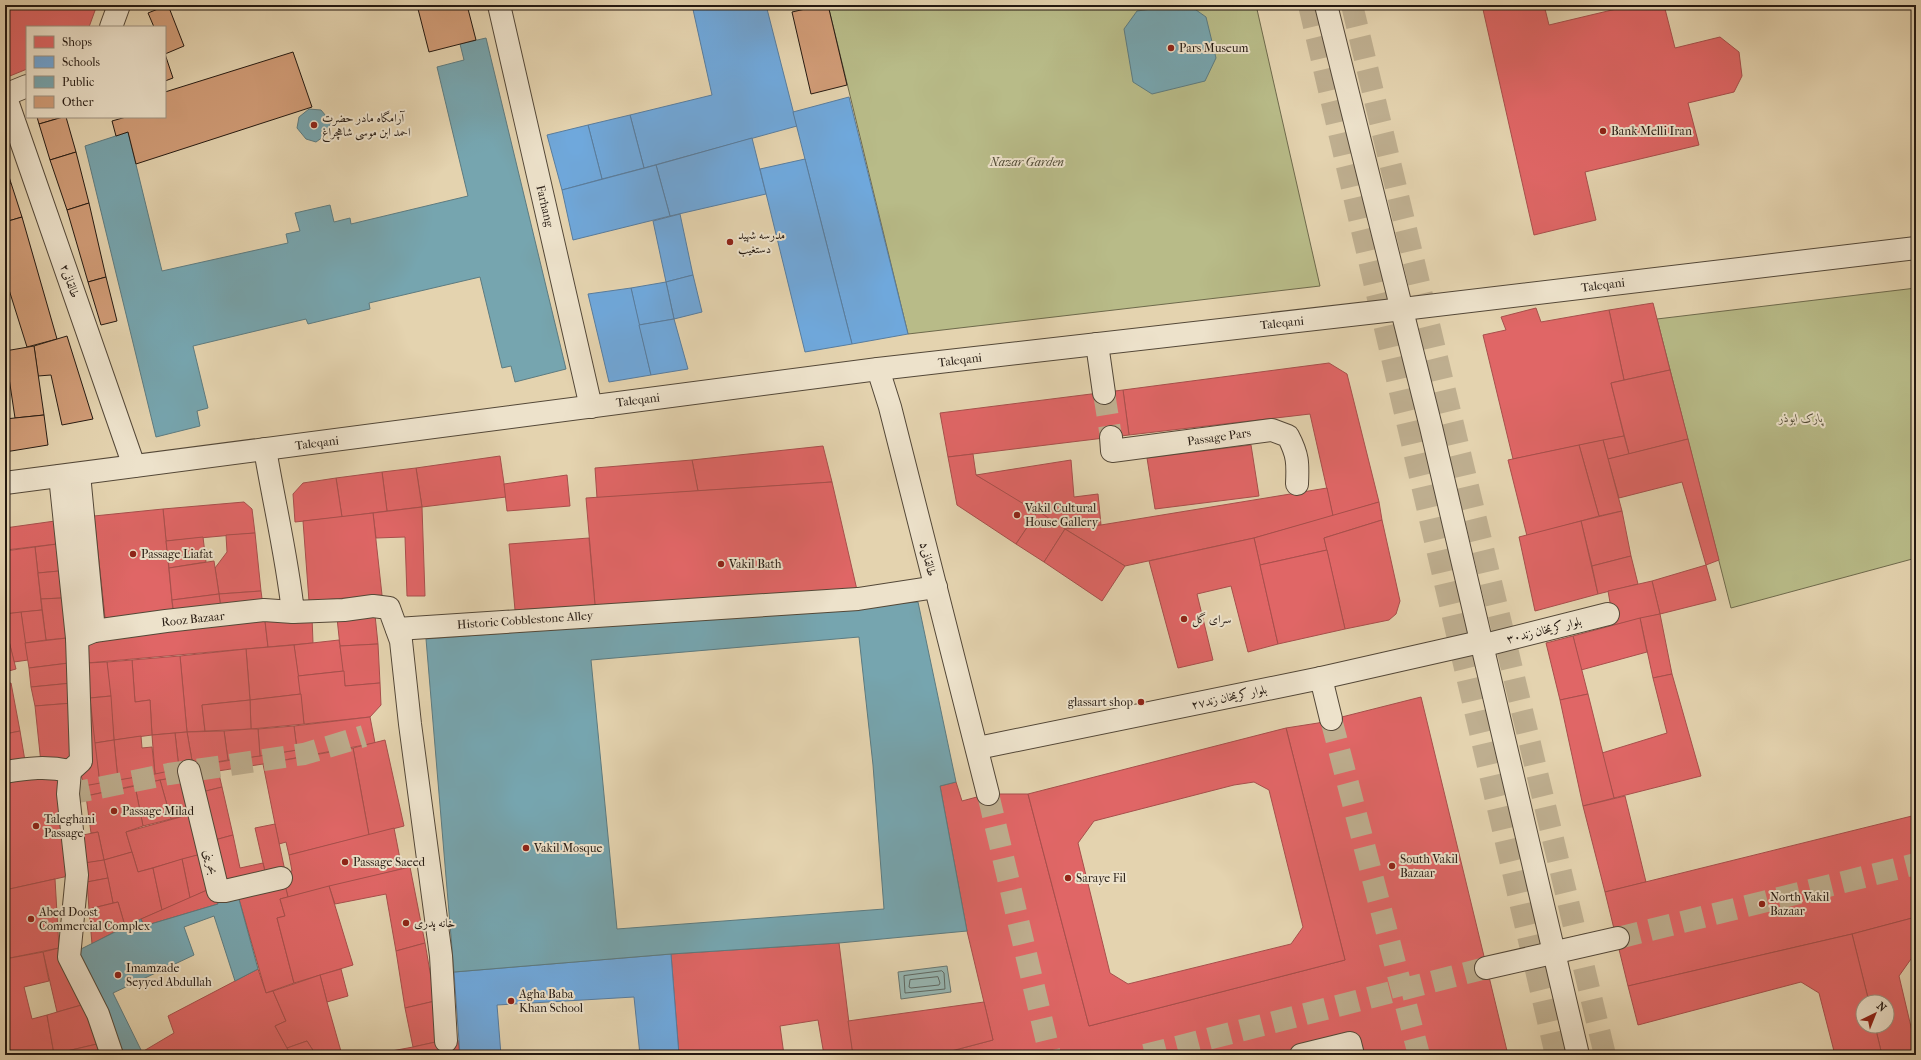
<svg xmlns="http://www.w3.org/2000/svg" width="1921" height="1060" font-family="'IM FELL French Canon',Amiri,serif">
<rect width="100%" height="100%" fill="#e4d3af"/>
<filter id="stains"><feTurbulence type="fractalNoise" baseFrequency=".005" numOctaves="4"/><feColorMatrix values="0 0 0 0 .2 0 0 0 0 .09 0 0 0 0 .02 0 0 0 .5 -.17"/></filter>
<radialGradient id="worn" r=".72"><stop offset=".6" stop-color="#630" stop-opacity="0"/><stop offset="1" stop-color="#630" stop-opacity=".3"/></radialGradient>
<!-- green -->
<g fill="#b8bb88" stroke="#6e6a4c">
<path d="M828 5H1256L1320 286 908 334Z"/>
<path d="M1916 288V558L1731 608 1657 319Z"/>
</g>
<!-- water -->
<path fill="#97b6b2" stroke="#697772" d="M947 966 951 992 901 999 898 972Z"/>
<!-- shops -->
<g fill="#e06666" stroke="#a84f4c" fill-rule="evenodd">
<path d="M5 5H97L89 27H27V69L5 78Z"/>
<path d="M1482 5H1544L1549 25 1633 5H1664L1675 48 1720 37 1739 52 1742 76 1734 92 1688 103 1699 145 1585 172 1596 220 1534 235Z"/>
<path d="M1653 303 1670 370 1624 380 1609 310Z"/>
<path d="M1536 308 1541 322 1609 310 1624 380 1611 383 1624 436 1513 459 1483 335 1506 330 1501 317Z"/>
<path d="M1329 363 1347 374 1379 502 1333 516 1310 414 1129 435 1123 390Z"/>
<path d="M1670 370 1688 439 1629 454 1611 383Z"/>
<path d="M1123 390 1129 435 948 457 940 413Z"/>
<path d="M1624 436 1629 454 1608 459 1603 440Z"/>
<path d="M1688 439 1719 560 1706 565 1682 482 1619 498 1608 459Z"/>
<path d="M1603 440 1622 511 1599 516 1579 445Z"/>
<path d="M1251 445 1259 496 1155 509 1147 458Z"/>
<path d="M1579 445 1599 516 1527 536 1508 460Z"/>
<path d="M823 446 832 482 698 491 692 460Z"/>
<path d="M973 454 976 475 1038 511 1016 544 957 505 948 457Z"/>
<path d="M500 456 506 497 422 507 416 468Z"/>
<path d="M692 460 698 491 597 498 595 468Z"/>
<path d="M1071 460 1074 497 1098 494 1101 525 1065 529 976 475Z"/>
<path d="M416 468 422 507 387 511 382 472Z"/>
<path d="M382 472 387 511 342 517 336 478Z"/>
<path d="M567 475 570 506 507 511 504 484Z"/>
<path d="M336 478 342 517 295 522 293 494 303 483Z"/>
<path d="M832 482 857 590 595 605 586 498Z"/>
<path d="M1327 488 1333 516 1254 538 1125 566 1065 529 1101 525Z"/>
<path d="M244 502 252 509 255 533 166 541 163 509Z"/>
<path d="M1379 502 1382 520 1324 538 1327 550 1260 565 1254 538Z"/>
<path d="M422 507 425 596H407L405 537 376 538 373 513Z"/>
<path d="M163 509 173 611 105 618 94 516Z"/>
<path d="M1038 511 1065 529 1044 562 1016 544Z"/>
<path d="M1622 511 1631 556 1592 566 1581 521Z"/>
<path d="M373 513 382 595 309 601 303 521Z"/>
<path d="M94 516 105 618 173 611 223 624 265 621 268 647 87 663 100 784 84 786 77 760 55 521Z"/>
<path d="M1382 520 1400 601 1396 614 1389 620 1345 629 1324 538Z"/>
<path d="M55 521 57 544 6 550 5 528Z"/>
<path d="M1581 521 1598 594 1535 611 1519 537Z"/>
<path d="M1065 529 1125 566 1102 601 1044 562Z"/>
<path d="M255 533 261 591 219 594 215 568 227 552 226 535Z"/>
<path d="M203 537 206 562 169 568 166 541Z"/>
<path d="M589 538 595 605 515 610 509 544Z"/>
<path d="M1254 538 1278 644 1248 652 1231 586 1197 594 1213 660 1178 668 1149 561Z"/>
<path d="M57 544 59 571 38 573 35 547Z"/>
<path d="M35 547 42 610 5 614V551Z"/>
<path d="M1327 550 1345 629 1278 644 1260 565Z"/>
<path d="M1631 556 1638 584 1598 594 1592 566Z"/>
<path d="M214 561 219 594 172 600 169 568Z"/>
<path d="M1706 565 1716 600 1660 614 1652 581Z"/>
<path d="M59 571 62 598 41 599 38 573Z"/>
<path d="M1652 581 1660 614 1614 625 1608 591Z"/>
<path d="M261 591 265 621 223 624 219 594Z"/>
<path d="M219 594 223 624 176 630 172 600Z"/>
<path d="M62 598 67 638 46 640 41 599Z"/>
<path d="M42 610 46 640 25 643 21 612Z"/>
<path d="M21 612 28 660 14 662 5 625V614Z"/>
<path d="M1660 614 1672 674 1653 678 1640 618Z"/>
<path d="M375 615 378 644 340 646 337 618Z"/>
<path d="M312 617 313 643 268 647 265 621Z"/>
<path d="M1640 618 1647 652 1581 670 1573 636Z"/>
<path d="M5 625 16 669 5 672Z"/>
<path d="M1573 636 1588 694 1560 700 1546 643Z"/>
<path d="M67 638 69 663 29 668 25 643Z"/>
<path d="M339 640 344 671 298 676 294 645Z"/>
<path d="M378 644 380 683 345 686 340 646Z"/>
<path d="M294 645 301 694 250 700 246 649Z"/>
<path d="M246 649 250 700 202 705 205 731 187 732 180 656Z"/>
<path d="M180 656 187 732 152 735 150 700 135 702 132 660Z"/>
<path d="M132 660 135 702 150 700 152 735 114 740 107 662Z"/>
<path d="M107 662 111 696 90 698 87 663Z"/>
<path d="M69 663 72 683 31 687 29 668Z"/>
<path d="M344 671 345 686 380 683 381 705 370 717 304 724 298 676Z"/>
<path d="M1672 674 1701 776 1614 798 1602 753 1667 733 1653 678Z"/>
<path d="M11 683 20 731 5 734V684Z"/>
<path d="M72 683 73 703 35 706 31 687Z"/>
<path d="M301 694 304 724 251 729 250 700Z"/>
<path d="M1588 694 1614 798 1583 806 1560 700Z"/>
<path d="M111 696 114 740 95 743 90 698Z"/>
<path d="M1421 697 1508 1055H1358L1354 1037 1283 1055H936L993 1040 967 931 940 786 956 782 962 801 988 794H1028L1089 1026 1345 960 1286 728 1318 723Z"/>
<path d="M250 700 251 729 205 731 202 705Z"/>
<path d="M73 703 77 760 41 763 35 706Z"/>
<path d="M370 717 375 743 263 764 160 780 86 796 84 786 193 766 297 750 294 726Z"/>
<path d="M294 726 297 750 260 756 258 729Z"/>
<path d="M1286 728 1345 960 1089 1026 1028 794ZM1254 782 1269 790 1303 927 1291 944 1128 984 1110 973 1078 843 1094 821 1234 785Z"/>
<path d="M251 729H258L260 756 228 760 224 731Z"/>
<path d="M20 731 25 761 5 765V734Z"/>
<path d="M224 731 228 760 193 766 187 732Z"/>
<path d="M187 732 193 766 179 769 175 733Z"/>
<path d="M175 733 179 769 155 774 152 735Z"/>
<path d="M141 736 142 748 152 747 155 774 118 780 114 740Z"/>
<path d="M114 740 118 780 100 784 95 743Z"/>
<path d="M385 740 404 826 369 835 353 748Z"/>
<path d="M353 748 369 835 289 855 286 842 279 844 263 764Z"/>
<path d="M218 770 222 787 198 793 195 775Z"/>
<path d="M59 775 73 875 5 890V777Z"/>
<path d="M185 776 195 813 171 819 160 780Z"/>
<path d="M160 780 171 819 143 826 135 786Z"/>
<path d="M135 786 143 826 126 832 132 852 104 860 98 832 91 833 86 796Z"/>
<path d="M222 787 233 835 211 841 198 793Z"/>
<path d="M1625 796 1646 882 1605 892 1583 806Z"/>
<path d="M195 813 205 853 138 872 126 832Z"/>
<path d="M1916 815V917L1852 934 1628 986 1605 892Z"/>
<path d="M275 824 285 871 266 876 255 828Z"/>
<path d="M394 828 402 869 288 897 282 874 292 871 289 855Z"/>
<path d="M98 832 104 860 87 863 83 835Z"/>
<path d="M233 835 240 868 263 863 266 876 223 888 211 841Z"/>
<path d="M132 852 138 872 153 868 162 910 125 926 118 902 113 903 104 860Z"/>
<path d="M205 853 214 887 190 898 182 859Z"/>
<path d="M182 859 190 898 162 910 153 868Z"/>
<path d="M104 860 108 878 87 882 84 863Z"/>
<path d="M410 867 425 943 396 951 386 894 335 904 329 886Z"/>
<path d="M108 878 113 903 89 909 87 882Z"/>
<path d="M55 879 59 948 5 959V890Z"/>
<path d="M284 881 288 897 280 899 285 916 277 918 294 983 266 993 237 892Z"/>
<path d="M329 886 353 965 294 983 277 918 285 916 280 899Z"/>
<path d="M214 887 218 904 144 926 141 919Z"/>
<path d="M118 902 125 926 92 944 89 909Z"/>
<path d="M1916 917V957L1911 959 1899 976 1916 1048V1055H1882L1875 1026H1887V1002H1869L1852 934Z"/>
<path d="M1852 934 1869 1002H1863V1026H1875L1882 1055H1835L1819 993 1801 982 1638 1025 1628 986Z"/>
<path d="M425 943 435 1001 405 1008 396 951Z"/>
<path d="M839 943 853 1055H824L818 1020 780 1026 784 1055H679L671 954Z"/>
<path d="M59 948 85 1004 57 1012 43 952Z"/>
<path d="M43 952 49 981 24 987 32 1019 47 1015 54 1054 5 1055V959Z"/>
<path d="M258 969 266 993 273 991 286 1021 275 1026 291 1055H144L142 1052 174 1033 168 1016Z"/>
<path d="M341 969 348 996 327 1002 320 975Z"/>
<path d="M320 975 327 1002 342 1055H316L307 1041 287 1048 275 1026 286 1021 273 991Z"/>
<path d="M435 1001 440 1041 413 1047 405 1008Z"/>
<path d="M984 1002 993 1040 936 1055H853L848 1021Z"/>
<path d="M85 1004 97 1044 54 1054 47 1015Z"/>
<path d="M458 1040 460 1055H441L440 1041Z"/>
<path d="M307 1041 316 1055H291L287 1048Z"/>
<path d="M440 1041 441 1055H370L413 1047Z"/>
<path d="M97 1044 101 1055H48L54 1054Z"/>
<path d="M142 1052 144 1055H133Z"/>
</g>
<!-- schools -->
<g fill="#6fa8dc" stroke="#587d9f">
<path d="M692 5H766L797 126 644 168 630 115 712 95Z"/>
<path d="M849 97 908 334 852 344 793 112Z"/>
<path d="M630 115 644 168 602 179 588 125Z"/>
<path d="M588 125 602 179 562 190 547 135Z"/>
<path d="M752 138 766 194 670 216 656 165Z"/>
<path d="M805 159 852 344 805 352 760 169Z"/>
<path d="M656 165 670 216 573 240 562 190Z"/>
<path d="M680 214 693 275 666 282 653 221Z"/>
<path d="M693 275 702 312 674 319 666 282Z"/>
<path d="M666 282 674 319 639 325 631 288Z"/>
<path d="M631 288 651 375 609 382 588 294Z"/>
<path d="M674 319 688 369 651 375 639 325Z"/>
<path d="M671 954 679 1055H640L634 997 497 1005 501 1055H460L454 972Z"/>
</g>
<!-- public -->
<g fill="#76a5af" stroke="#5d7b80" fill-rule="evenodd">
<path d="M1182 5H1189L1206 17 1216 58 1205 81 1152 94 1133 82 1124 29 1137 11Z"/>
<path d="M486 38 566 369 515 382 511 366 502 368 480 277 369 303 370 309 308 324 306 319 193 346 208 408 197 411 200 426 156 437 85 146 128 132 162 271 288 243 286 234 300 231 295 213 330 205 334 222 350 218 351 224 468 196 437 67 464 60 460 44Z"/>
<path d="M309 109 321 110 331 122 327 134 316 142 306 139 297 128 299 117Z"/>
<path d="M918 602 956 782 940 786 967 931 839 943 671 954 454 972 426 639ZM859 637 873 765 884 909 617 929 591 660Z"/>
<path d="M237 892 258 969 235 981 214 916 184 927 194 955 113 993 142 1052 133 1055H122L75 952 141 919 144 926 218 904 216 896Z"/>
</g>
<g fill="none" stroke-linecap="round" stroke-linejoin="round">
<!-- shore -->
<g stroke="#5e6862" stroke-width="1">
<path d="M942 971 944 973 945 989 905 993 904 976Z"/>
<path d="M938 977 940 983 939 985 911 988 909 987 910 980Z"/>
</g>
</g>
<!-- building -->
<g fill="#d19c77" stroke="#241911">
<path d="M168 5 184 46 165 54V27H154L148 13Z"/>
<path d="M417 5H467L476 40 429 52Z"/>
<path d="M823 5H828L847 85 811 94 792 12Z"/>
<path d="M293 52 312 107 136 164 128 132 116 136 112 121 126 117H165V92Z"/>
<path d="M165 54 173 78 165 81Z"/>
<path d="M37 117H63L39 124Z"/>
<path d="M63 117H66L76 152 50 160 39 124Z"/>
<path d="M76 152 89 203 67 210 50 160Z"/>
<path d="M5 164 11 183 5 185Z"/>
<path d="M11 183 22 217 5 222V185Z"/>
<path d="M89 203 106 277 88 282 67 210Z"/>
<path d="M22 217 57 339 27 347 5 277V222Z"/>
<path d="M106 277 117 321 101 325 88 282Z"/>
<path d="M67 336 93 419 62 425 51 375 38 376 34 346Z"/>
<path d="M34 346 44 415 15 418 5 351Z"/>
<path d="M5 351 9 377 5 378Z"/>
<path d="M44 415 48 445 5 452V419Z"/>
</g>
<g fill="none" stroke-linecap="round" stroke-linejoin="round">
<!-- minor-tunnel -->
<g stroke="#beae8f" stroke-width="22" stroke-dasharray="22 11" stroke-linecap="butt">
<path d="M1104 393 1111 437"/>
<path d="M1331 719 1419 1055"/>
<path d="M68 794 169 774 304 754 364 736"/>
<path d="M988 794 1050 1055"/>
<path d="M1618 938 1916 864"/>
<path d="M1145 1055 1486 968"/>
</g>
<!-- major-tunnel -->
<g stroke="#beae8f" stroke-width="22" stroke-dasharray="22 11" stroke-linecap="butt">
<path d="M1309 5 1556 1055"/>
<path d="M1352 5 1605 1055"/>
</g>
<!-- minor casing -->
<g stroke="#544838" stroke-width="24">
<g id="minor">
<path d="M499 5 591 407"/>
<path d="M1326 5 1431 427 1578 1055"/>
<path d="M111 27 119 5"/>
<path d="M5 95 134 466"/>
<path d="M5 95 27 86"/>
<path d="M1097 344 1104 393"/>
<path d="M878 369 890 407 988 794"/>
<path d="M1111 437 1112 451 1272 430 1288 436C1298 455 1298 463 1297 484"/>
<path d="M265 449C274 503 287 557 293 612L344 610 373 606 389 608 401 641 410 724 441 956 446 1041"/>
<path d="M79 474 94 631"/>
<path d="M60 476 77 638 81 761 70 771"/>
<path d="M5 483 878 369 1403 309 1916 248"/>
<path d="M397 629 858 599 936 587"/>
<path d="M77 638 94 631 166 621 264 610 293 612"/>
<path d="M1481 646 1608 614"/>
<path d="M1321 678 1331 719"/>
<path d="M978 748 1321 678 1480 642"/>
<path d="M189 771 218 891H225L281 878"/>
<path d="M5 772C28 768 47 766 70 771L68 794 77 875 69 957 98 1014 112 1055"/>
<path d="M1486 968 1618 938"/>
<path d="M1301 1055 1350 1043 1353 1055"/>
</g>
</g>
<!-- minor -->
<use href="#minor" stroke="#ede2cb" stroke-width="22"/>
</g>
<!-- markers -->
<g fill="#8f2418" stroke="#ede2cb" stroke-width="1.5">
<circle cx="1171" cy="48" r="4"/>
<circle cx="314" cy="125" r="4"/>
<circle cx="1603" cy="131" r="4"/>
<circle cx="730" cy="242" r="4"/>
<circle cx="1017" cy="515" r="4"/>
<circle cx="133" cy="554" r="4"/>
<circle cx="721" cy="564" r="4"/>
<circle cx="1184" cy="619" r="4"/>
<circle cx="1141" cy="702" r="4"/>
<circle cx="114" cy="811" r="4"/>
<circle cx="36" cy="826" r="4"/>
<circle cx="526" cy="848" r="4"/>
<circle cx="345" cy="862" r="4"/>
<circle cx="1392" cy="866" r="4"/>
<circle cx="1068" cy="878" r="4"/>
<circle cx="1762" cy="904" r="4"/>
<circle cx="31" cy="919" r="4"/>
<circle cx="406" cy="923" r="4"/>
<circle cx="118" cy="975" r="4"/>
<circle cx="511" cy="1001" r="4"/>
</g>
<g text-anchor="middle" stroke-width="4" stroke-linejoin="round" paint-order="stroke">
<!-- poi labels -->
<g font-size="12" fill="#241911" stroke="#ede2cb" text-anchor="start">
<text x="1179" y="52">Pars Museum</text>
<text x="322" y="122">آرامگاه مادر حضرت<tspan x="322" dy="14">احمد ابن موسی شاهچراغ</tspan></text>
<text x="1611" y="135">Bank Melli Iran</text>
<text x="738" y="239">مدرسه شهید<tspan x="738" dy="14">دستغیب</tspan></text>
<text x="1025" y="512">Vakil Cultural<tspan x="1025" dy="14">House Gallery</tspan></text>
<text x="141" y="558">Passage Liafat</text>
<text x="729" y="568">Vakil Bath</text>
<text x="1192" y="623">سرای گل</text>
<text x="1133" y="706" text-anchor="end">glassart shop</text>
<text x="122" y="815">Passage Milad</text>
<text x="44" y="823">Taleghani<tspan x="44" dy="14">Passage</tspan></text>
<text x="534" y="852">Vakil Mosque</text>
<text x="1400" y="863">South Vakil<tspan x="1400" dy="14">Bazaar</tspan></text>
<text x="353" y="866">Passage Saeed</text>
<text x="1076" y="882">Saraye Fil</text>
<text x="1770" y="901">North Vakil<tspan x="1770" dy="14">Bazaar</tspan></text>
<text x="39" y="916">Abed Doost<tspan x="39" dy="14">Commercial Complex</tspan></text>
<text x="414" y="927">خانه پدری</text>
<text x="126" y="972">Imamzade<tspan x="126" dy="14">Seyyed Abdullah</tspan></text>
<text x="519" y="998">Agha Baba<tspan x="519" dy="14">Khan School</tspan></text>
</g>
<!-- park labels -->
<g font-size="12" font-style="italic" fill="#504a35" stroke="#ede2cb">
<text x="1027" y="166">Nazar Garden</text>
<text x="1801" y="422">پارک ابوذر</text>
</g>
<!-- street labels -->
<g font-size="12" fill="#241911" stroke="#ede2cb">
<text transform="translate(545 206) rotate(77)" y="4">Farhang</text>
<text transform="translate(70 281) rotate(71)" y="4">طالقانی۲</text>
<text transform="translate(1603 285) rotate(-7)" y="4">Taleqani</text>
<text transform="translate(1282 323) rotate(-6)" y="4">Taleqani</text>
<text transform="translate(960 360) rotate(-7)" y="4">Taleqani</text>
<text transform="translate(638 400) rotate(-7)" y="4">Taleqani</text>
<text transform="translate(1219 437) rotate(-8)" y="4">Passage Pars</text>
<text transform="translate(317 443) rotate(-7)" y="4">Taleqani</text>
<text transform="translate(928 559) rotate(76)" y="4">طالقانی۵</text>
<text transform="translate(193 619) rotate(-6)" y="4">Rooz Bazaar</text>
<text transform="translate(525 620) rotate(-4)" y="4">Historic Cobblestone Alley</text>
<text transform="translate(1544 630) rotate(-14)" y="4">بلوار کریمخان زند۳۰</text>
<text transform="translate(1229 697) rotate(-12)" y="4">بلوار کریمخان زند۲۷</text>
<text transform="translate(211 862) rotate(76)" y="4">بحرینی</text>
</g>
</g>
<!-- margin -->
<rect width="1921" height="1060" fill="none" stroke="#e4d3af" stroke-width="20"/>
<rect x="6" y="6" width="1909" height="1048" fill="none" stroke="#241911" stroke-width="2"/>
<rect x="10" y="10" width="1901" height="1040" fill="none" stroke="#241911"/>
<!-- legend -->
<rect x="26" y="26" width="140" height="92" fill="#ede2cb" stroke="#9d9281"/>
<rect x="34" y="36" width="20" height="12" fill="#e06666" stroke="#9d9281"/>
<text x="62" y="46" font-size="12" fill="#241911">Shops</text>
<rect x="34" y="56" width="20" height="12" fill="#6fa8dc" stroke="#9d9281"/>
<text x="62" y="66" font-size="12" fill="#241911">Schools</text>
<rect x="34" y="76" width="20" height="12" fill="#76a5af" stroke="#9d9281"/>
<text x="62" y="86" font-size="12" fill="#241911">Public</text>
<rect x="34" y="96" width="20" height="12" fill="#d19c77" stroke="#9d9281"/>
<text x="62" y="106" font-size="12" fill="#241911">Other</text>
<!-- north arrow -->
<g transform="translate(1875 1014) rotate(43)"><circle r="19" fill="#ede2cb" stroke="#9d9281"/>
<path d="M0-3L7 15L0 10L-7 15Z" fill="#8f2418"/>
<text y="-6" font-size="11" font-weight="bold" text-anchor="middle" fill="#241911">N</text>
</g>
<rect width="100%" height="100%" filter="url(#stains)"/>
<rect width="100%" height="100%" fill="url(#worn)"/>
</svg>
